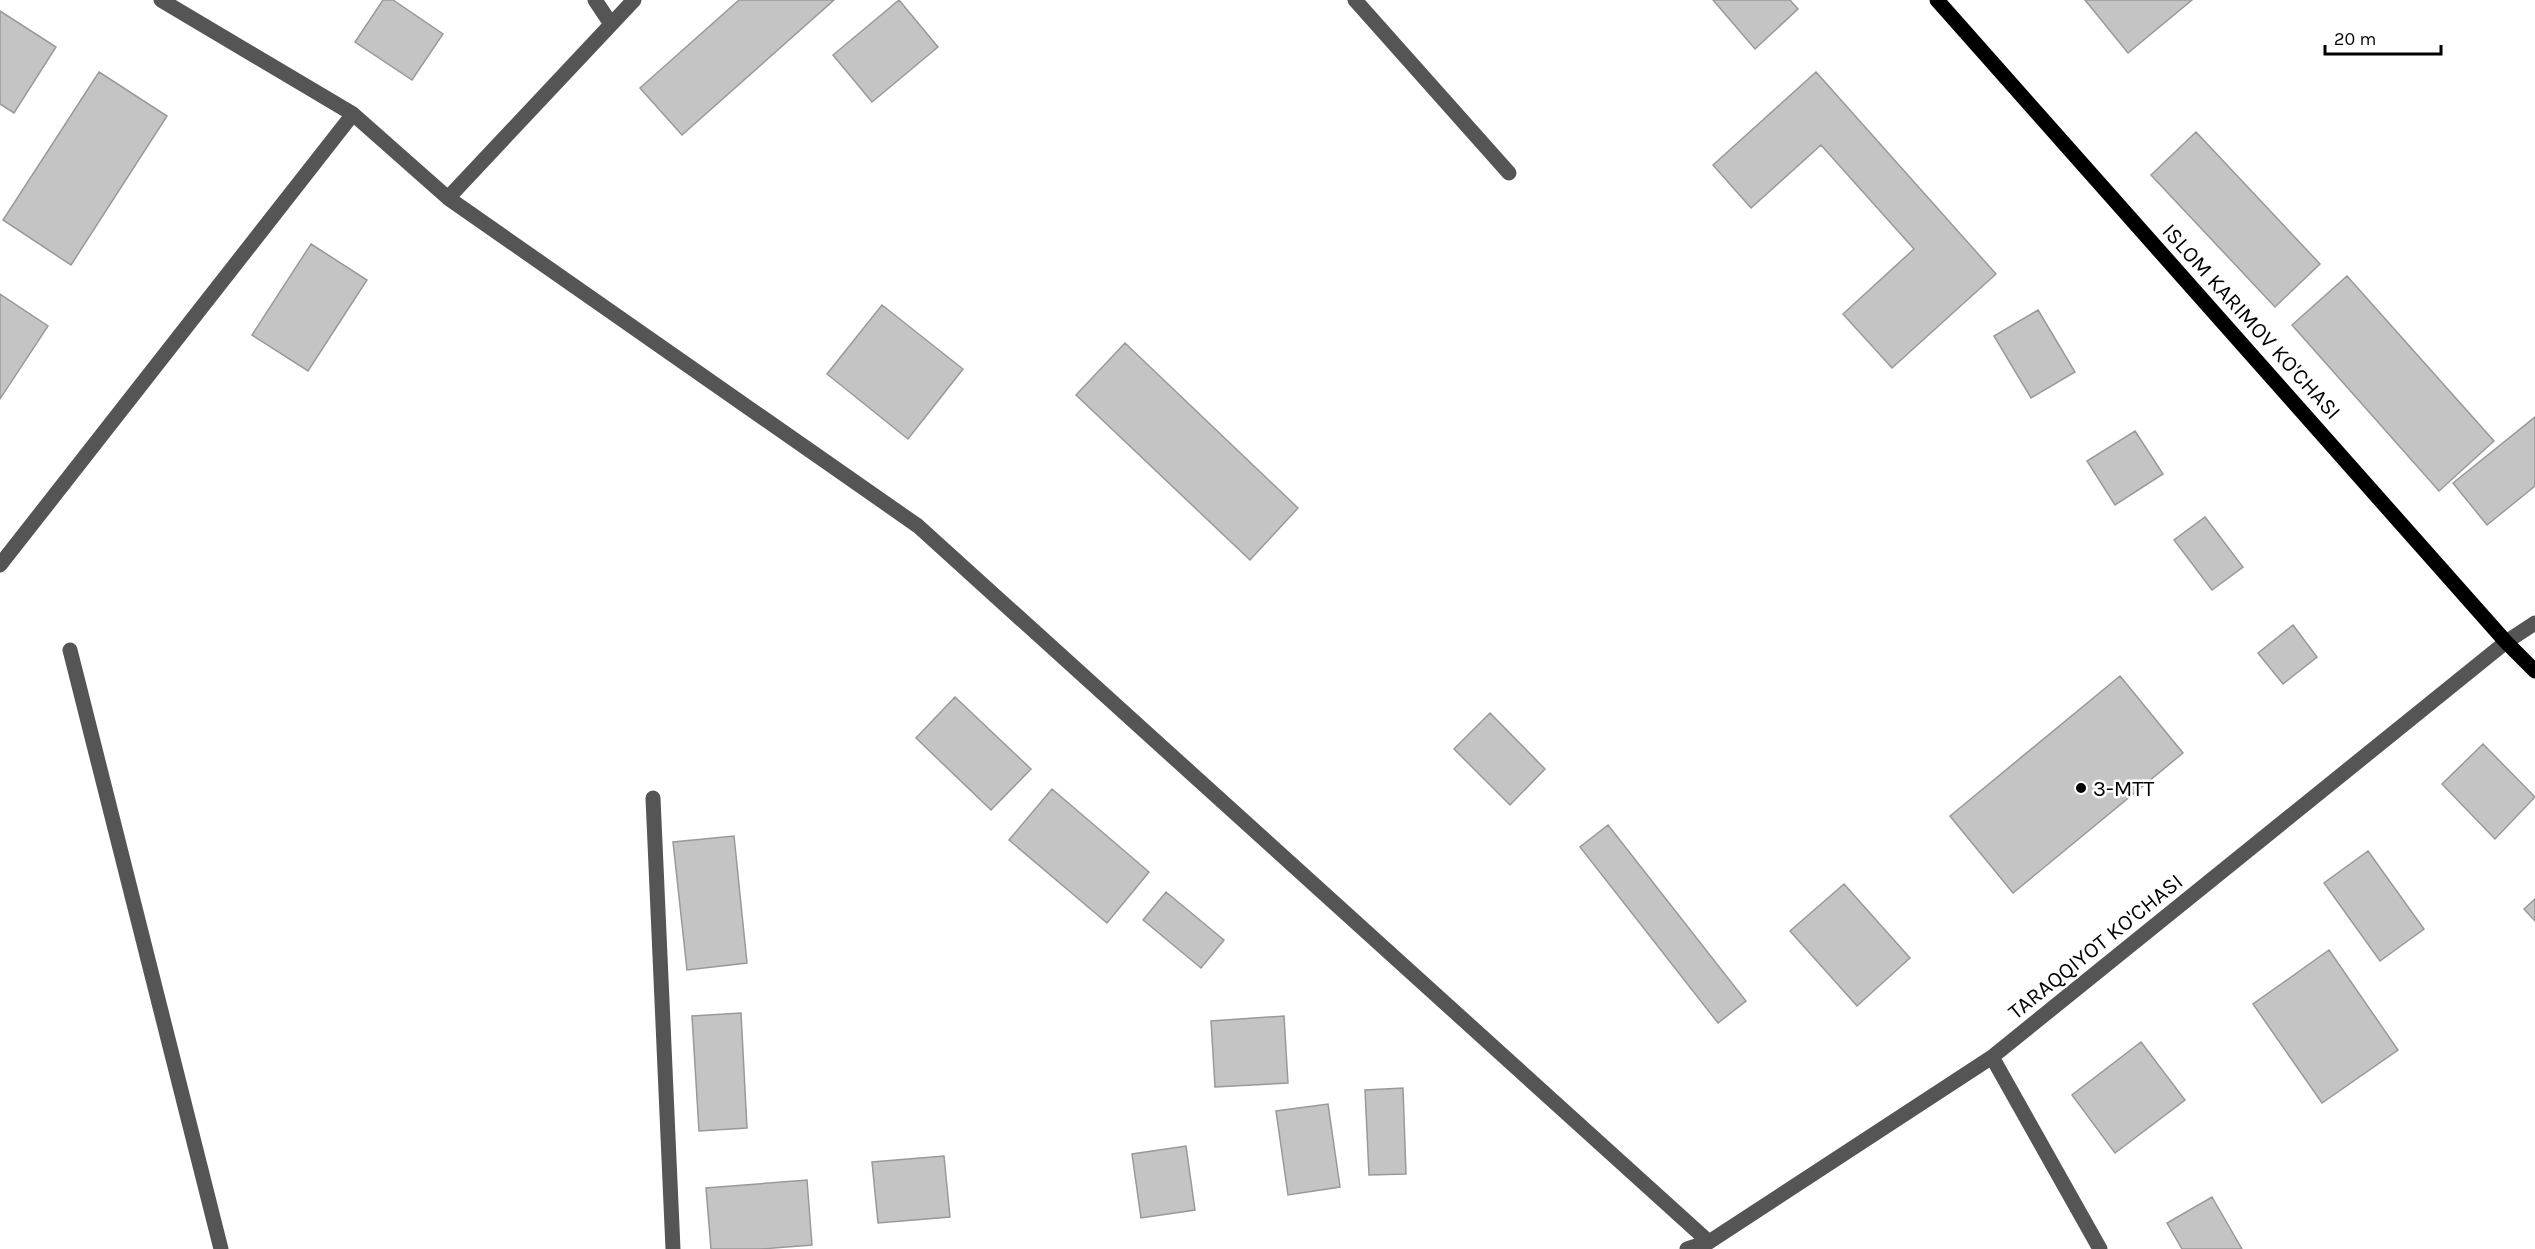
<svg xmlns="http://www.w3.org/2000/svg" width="2535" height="1249" viewBox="0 0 2535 1249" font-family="Karla,sans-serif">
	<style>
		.building { fill: #c4c4c4; stroke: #999; stroke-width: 1.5 }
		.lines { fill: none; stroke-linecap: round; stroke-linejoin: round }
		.minor { stroke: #555; stroke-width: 15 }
		.major { stroke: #000; stroke-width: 15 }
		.poi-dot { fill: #000; stroke: #fff; stroke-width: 2 }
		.labels { text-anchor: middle; stroke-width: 5; stroke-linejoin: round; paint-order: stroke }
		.street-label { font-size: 22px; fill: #000; stroke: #fff }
		.poi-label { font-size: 22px; fill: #000; stroke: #fff; text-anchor: start }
	</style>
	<rect width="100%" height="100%" fill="#fff"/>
	<path class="building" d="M383 0H393L443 34 412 80 355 42Z
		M739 0H834L682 135 640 88Z
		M899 0 938 47 872 102 833 55Z
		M1713 0H1790L1798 9 1755 49Z
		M2085 0H2192L2128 53Z
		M0 11 56 47 14 113 0 104Z
		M99 72 167 116 71 265 3 220Z
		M1816 72 1996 274 1892 368 1843 314 1914 249 1821 145 1751 208 1713 165Z
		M2196 132 2320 264 2275 307 2151 175Z
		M311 244 367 280 308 371 252 335Z
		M2347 276 2494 441 2439 491 2292 325Z
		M0 294 48 326 0 399Z
		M882 305 963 369 908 439 827 374Z
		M2038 310 2075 372 2031 398 1994 336Z
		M1125 343 1298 508 1250 560 1076 395Z
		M2535 417V486L2487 525 2453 483Z
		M2135 431 2163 474 2115 505 2087 461Z
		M2205 517 2243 567 2212 590 2174 540Z
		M2293 625 2317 657 2283 684 2258 653Z
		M2120 676 2183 753 2013 893 1950 816Z
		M955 697 1031 769 991 810 916 738Z
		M1490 713 1545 769 1510 805 1454 749Z
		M2483 744 2535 797 2495 839 2442 784Z
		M1052 789 1149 872 1107 923 1009 840Z
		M1608 825 1746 1001 1718 1023 1580 847Z
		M734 836 747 963 687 970 673 842Z
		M2368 851 2424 929 2380 961 2324 883Z
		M1844 884 1910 958 1857 1006 1790 931Z
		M1166 892 1224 940 1201 968 1143 920Z
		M2535 899V921L2524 909Z
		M2329 950 2398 1050 2322 1103 2253 1004Z
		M741 1013 747 1128 699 1131 692 1016Z
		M1284 1016 1288 1083 1215 1087 1211 1021Z
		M2141 1042 2185 1100 2115 1153 2072 1095Z
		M1403 1088 1406 1174 1369 1175 1365 1090Z
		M1328 1104 1340 1187 1288 1195 1276 1111Z
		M1186 1146 1195 1210 1141 1218 1132 1154Z
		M944 1156 950 1217 878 1223 872 1162Z
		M807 1180 812 1245 761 1249H711L706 1188Z
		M2212 1197 2242 1249H2182L2167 1223Z"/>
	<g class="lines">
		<path class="minor" d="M161 0 353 114 448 198 918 526 1709 1242
			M595 0 611 24
			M1355 0 1509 173
			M448 198 634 0
			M0 565 353 114
			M70 650 221 1249
			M653 798 673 1249
			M1992 1057 2100 1249
			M1687 1249 1709 1242 1992 1057 2506 642 2535 623"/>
		<path class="major" d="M1937 0 2506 642 2535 671"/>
	</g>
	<circle class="poi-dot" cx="2081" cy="788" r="6"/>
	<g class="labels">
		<g class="street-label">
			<text transform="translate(2252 321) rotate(48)" y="8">ISLOM KARIMOV KO'CHASI</text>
			<text transform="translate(2095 946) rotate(-39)" y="8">TARAQQIYOT KO'CHASI</text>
		</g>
		<g class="poi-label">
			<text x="2093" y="796">3-MTT</text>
		</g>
	</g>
	<path d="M2325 45v9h116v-9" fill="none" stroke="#000000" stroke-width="3"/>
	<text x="2334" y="45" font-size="18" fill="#000000" stroke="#ffffff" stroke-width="4.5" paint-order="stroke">20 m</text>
</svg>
